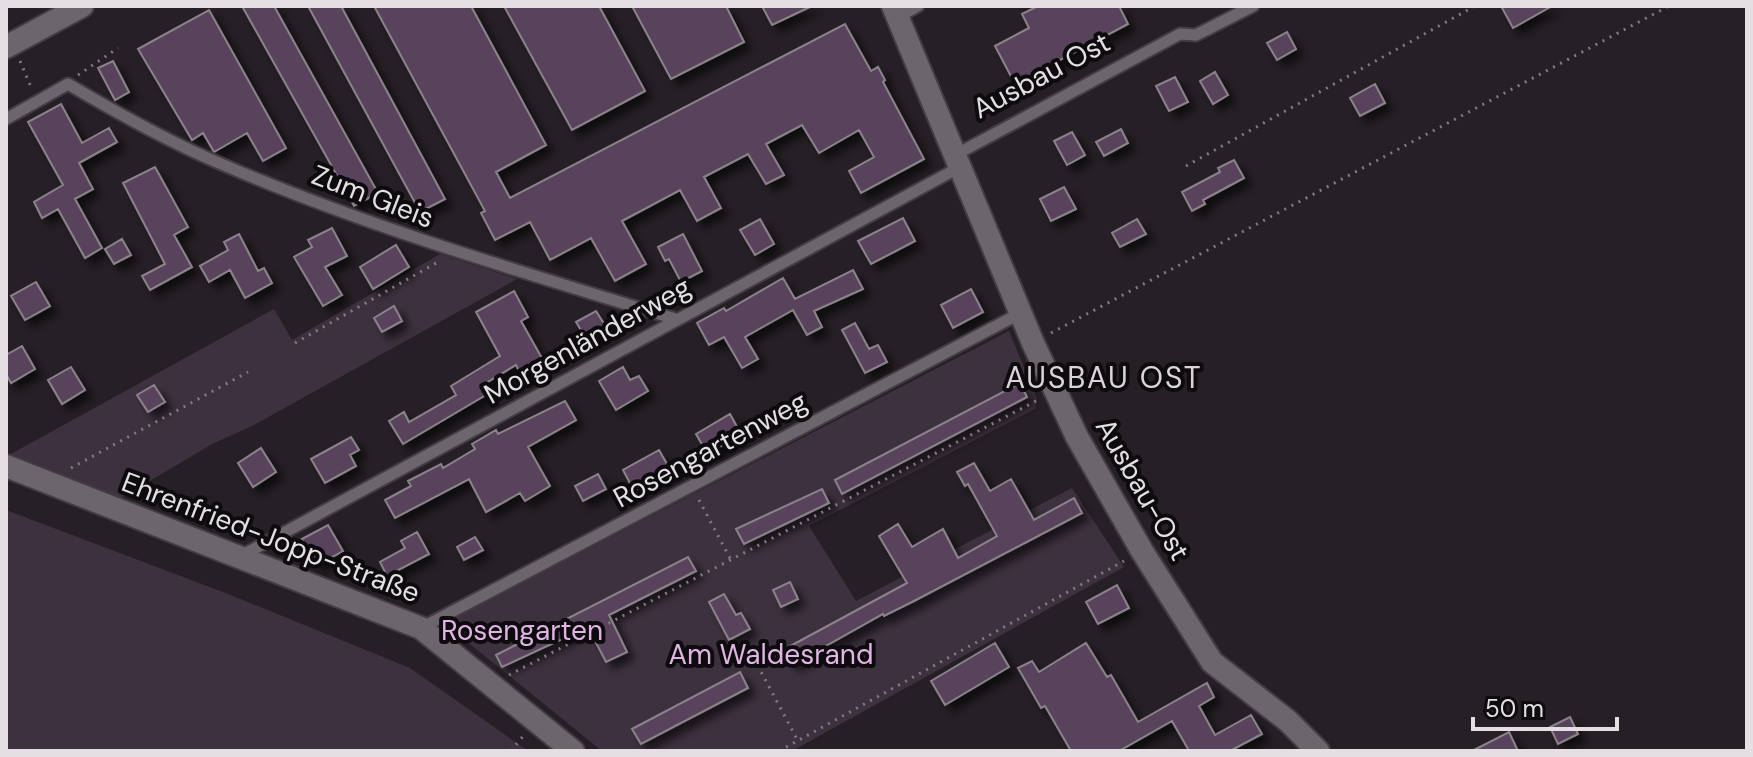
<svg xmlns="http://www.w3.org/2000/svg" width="1753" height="757" viewBox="0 0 1753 757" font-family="'DM Sans',sans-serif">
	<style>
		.green { fill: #3e313f }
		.building { fill: #59435b; stroke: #8a838a; stroke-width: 2; filter: url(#shadow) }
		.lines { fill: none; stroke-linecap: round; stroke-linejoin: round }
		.service-casing { stroke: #423d42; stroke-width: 15 }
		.minor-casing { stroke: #423d42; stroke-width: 26 }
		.path { stroke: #807b80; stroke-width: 3; stroke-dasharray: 2 6; stroke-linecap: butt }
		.service { stroke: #6c656c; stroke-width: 11 }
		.minor { stroke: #6c656c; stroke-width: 22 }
		.labels { text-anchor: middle; stroke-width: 8; stroke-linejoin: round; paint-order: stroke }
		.street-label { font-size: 28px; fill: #e3dfe3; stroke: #0e0b0e }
		.park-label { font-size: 28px; fill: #e0b5e4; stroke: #0e0b0e }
		.neighbourhood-label { font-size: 30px; letter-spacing: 2px; fill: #dbd3db; stroke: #0e0b0e }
	</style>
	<defs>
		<filter id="shadow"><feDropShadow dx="7" dy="7" stdDeviation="4" flood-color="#0009"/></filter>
	</defs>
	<rect width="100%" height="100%" fill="#262026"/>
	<path class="green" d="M440 254 517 279 252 426 212 444 121 498 11 454 274 309 292 340Z
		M1009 331 1037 399 1035 409 809 526 856 601 1072 488 1124 567 792 751H602L444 623Z
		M6 510 228 594 410 668 528 751H6Z"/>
	<path class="building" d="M242 6H274L378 193 354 206Z
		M308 6H341L445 199 420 212Z
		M374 6H471L546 145 496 172 510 198 845 24 871 71 878 67 885 80 883 82 924 159 861 193 849 171 874 157 859 130 819 153 802 125 766 144 784 175 766 184 748 154 704 177 721 208 697 221 680 190 622 221 646 264 615 281 591 238 550 260 530 222 495 240 481 213 485 211Z
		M504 6H599L645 91 572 130Z
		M632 6H726L744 42 671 79Z
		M762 6H812L772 25Z
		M1038 6H1119L1128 24 1015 84 995 46 1029 28 1022 14Z
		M1501 6H1552L1513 28Z
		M209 10 286 148 263 161 247 133 214 152 203 133 192 140 138 49Z
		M1287 32 1296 49 1277 60 1267 43Z
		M113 61 129 92 115 100 98 68Z
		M1215 72 1228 95 1213 104 1200 81Z
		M1175 77 1188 102 1169 111 1156 86Z
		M1375 84 1385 103 1360 116 1350 98Z
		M61 104 82 143 109 128 117 142 79 163 93 189 75 199 102 248 85 258 58 209 42 218 34 202 63 185 28 122Z
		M1121 129 1128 143 1104 156 1096 142Z
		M1072 132 1085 155 1067 165 1054 141Z
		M1234 160 1244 178 1203 200 1205 204 1192 211 1182 192 1220 172 1218 168Z
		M155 167 188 227 174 235 192 267 150 290 142 276 165 264 123 183Z
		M1064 187 1076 209 1051 221 1040 199Z
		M903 218 915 241 871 264 858 241Z
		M760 219 774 244 755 255 740 230Z
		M1137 219 1146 234 1120 247 1112 233Z
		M332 228 347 256 325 267 342 295 323 306 294 257 312 247 308 240Z
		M239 234 258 271 264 268 272 283 245 298 230 270 209 282 200 266 228 250 224 242Z
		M683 234 702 271 681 282 669 259 665 261 658 247Z
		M122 239 131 255 114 264 105 249Z
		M396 245 409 267 373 289 360 267Z
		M853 270 863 289 814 311 822 327 807 335 793 310 745 337 758 359 742 368 724 337 709 345 697 323 724 308 726 311 783 278 795 299Z
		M36 282 50 306 25 320 11 296Z
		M971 289 983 312 953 328 941 305Z
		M514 291 528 317 521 321 543 360 520 373 516 365 486 383 491 392 403 444 389 421 404 412 409 422 456 395 451 386 500 356 476 312Z
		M394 306 402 321 382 332 374 318Z
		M596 311 608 330 588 342 576 322Z
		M855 323 869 349 878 345 887 362 865 373 842 330Z
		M22 346 35 369 11 383 6 374V355Z
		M71 367 85 390 62 404 48 380Z
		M623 367 630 380 639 376 648 391 616 410 599 381Z
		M1020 383 1027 397 842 494 835 480Z
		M154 385 165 402 148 412 137 395Z
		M565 401 576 420 528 447 550 486 525 501 520 493 486 512 469 479 395 518 385 500 411 486 408 481 441 464 443 468 475 449 472 444 496 430 498 434Z
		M730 414 741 434 720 447V450L707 453 696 434Z
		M351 437 359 450 350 455 356 466 325 483 311 459Z
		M261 448 276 472 253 487 238 463Z
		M659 450 671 471 634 491 623 470Z
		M974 463 990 491 1011 479 1034 520 1074 498 1082 513 914 601 884 616 883 614 792 665 783 650 907 583 879 536 898 524 912 547 943 529 958 558 997 536 968 484 965 486 957 472Z
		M598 474 606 489 583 501 575 486Z
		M822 489 829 503 744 544 736 529Z
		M328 525 343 551 316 566 302 539Z
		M417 532 429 554 387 576 380 562 405 548 401 541Z
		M475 537 483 550 464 560 457 547Z
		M688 557 696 571 609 615 627 652 606 662 588 627 502 667 496 655Z
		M790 582 798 599 781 607 773 590Z
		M1117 585 1129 608 1098 624 1086 602Z
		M724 594 736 615 741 613 750 629 729 640 709 602Z
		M995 643 1009 667 945 705 931 681Z
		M1086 643 1107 677 1111 675 1138 722 1207 683 1214 697 1199 706 1215 735 1251 715 1262 734 1230 751H1185L1188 749 1172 721 1119 751H1071L1045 706 1041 708 1018 668 1032 661 1039 672Z
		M740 672 748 688 641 744 632 729Z
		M1570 717 1578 734 1558 744 1550 727Z
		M1509 732 1518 751H1472Z"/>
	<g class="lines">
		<g class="service-casing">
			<path id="service" d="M898 17 918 6
				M6 119 68 84C117 113 167 141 219 163 367 227 522 272 675 319
				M955 155 1180 34 1196 35 1253 6
				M239 557 960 167
				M421 628 1021 313"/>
		</g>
		<g class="minor-casing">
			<path id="minor" d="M893 6 1033 343 1077 437 1142 551 1212 662 1288 721 1318 751
				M6 47 82 6
				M6 466 421 628 573 751"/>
		</g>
		<path class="path" d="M20 61 31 87
			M78 75 118 48
			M1186 166 1475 6
			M1051 333 1669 6
			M295 343 438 262
			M71 468 248 372
			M699 500 731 560
			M750 651 798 741
			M509 675 1038 400
			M511 751 524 735
			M779 751 1124 561"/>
		<use href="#service" class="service"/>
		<use href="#minor" class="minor"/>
	</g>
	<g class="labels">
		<g class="street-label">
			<text transform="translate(1041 75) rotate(-28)" y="10">Ausbau Ost</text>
			<text transform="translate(373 196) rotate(21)" y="10">Zum Gleis</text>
			<text transform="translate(587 340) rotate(-29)" y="10">Morgenländerweg</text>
			<text transform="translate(710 449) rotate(-28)" y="10">Rosengartenweg</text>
			<text transform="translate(1143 489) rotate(60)" y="10">Ausbau-Ost</text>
			<text transform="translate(271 537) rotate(21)" y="10">Ehrenfried-Jopp-Straße</text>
		</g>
		<g class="park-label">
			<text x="522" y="640">Rosengarten</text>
			<text x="771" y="664">Am Waldesrand</text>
		</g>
		<g class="neighbourhood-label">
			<text x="1104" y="388">AUSBAU OST</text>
		</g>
	</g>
	<rect width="1753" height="757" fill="none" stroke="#e3dfe3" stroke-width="16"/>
	<path d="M1473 717v12h144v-12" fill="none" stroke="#e3dfe3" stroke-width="4"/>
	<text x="1485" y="717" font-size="24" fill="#e3dfe3" stroke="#0e0b0e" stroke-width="6" paint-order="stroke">50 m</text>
</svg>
